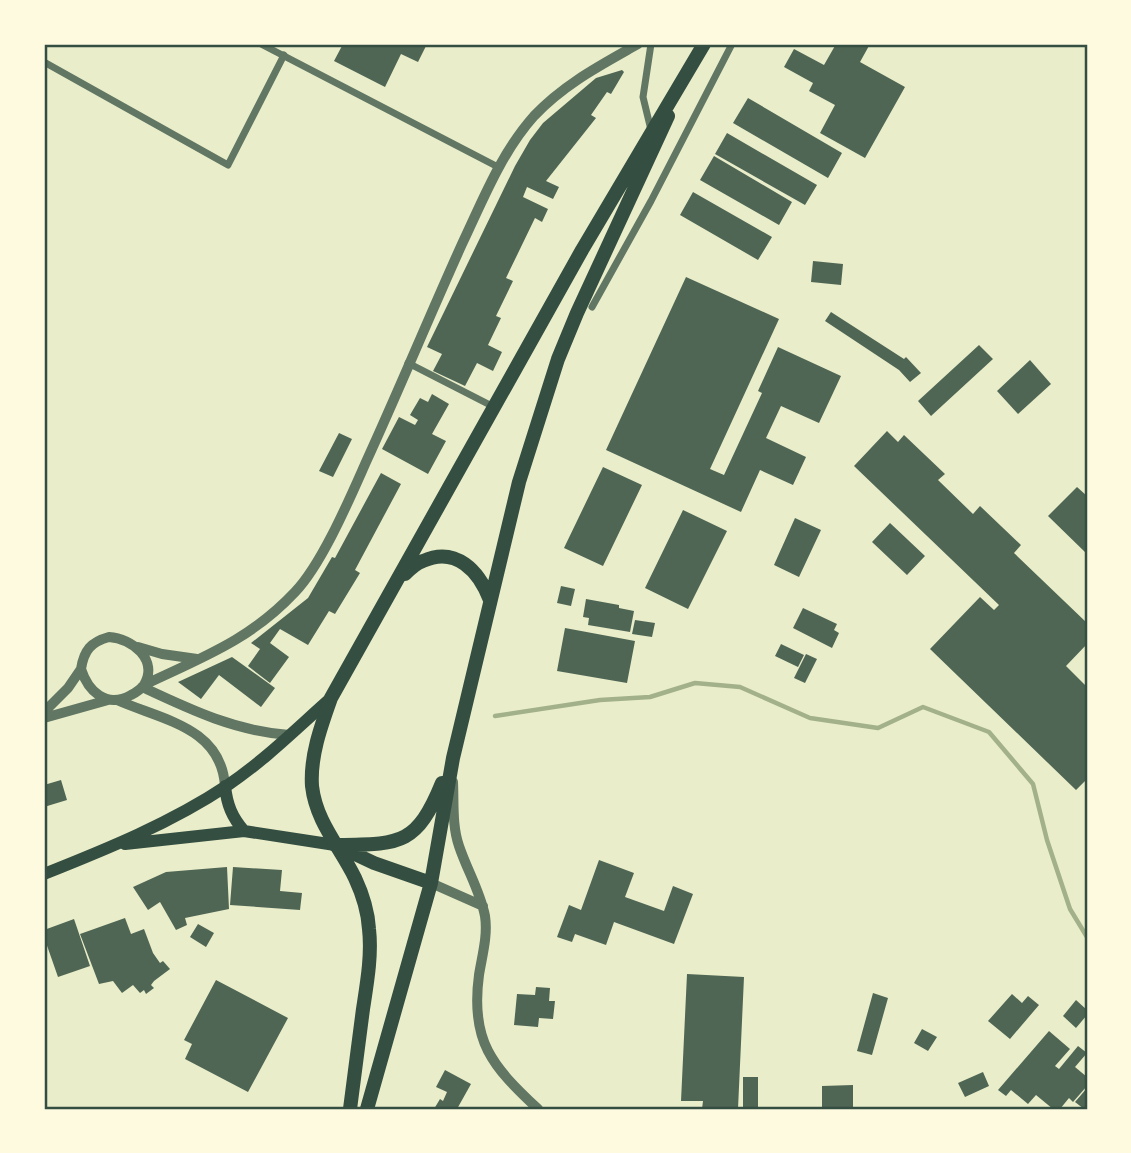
<svg xmlns="http://www.w3.org/2000/svg" width="1131" height="1153" viewBox="0 0 1131 1153" font-family="'PT Sans',sans-serif">
	<style>
		.lines { fill: none; stroke-linecap: round; stroke-linejoin: round }
		.stream { stroke: #a3b18a; stroke-width: 4.5 }
		.building { fill: #4f6655 }
		.minor { stroke: #617663; stroke-width: 7 }
		.tertiary { stroke: #617663; stroke-width: 10 }
		.primary { stroke: #344e41; stroke-width: 12 }
		.trunk { stroke: #344e41; stroke-width: 14 }
		.neatline { fill: none; stroke: #344e41; stroke-width: 2.5 }
	</style>
	<rect width="100%" height="100%" fill="#e9edc9"/>
	<g class="lines">
		<path class="stream" d="M495 716 600 700 650 697 695 683 740 687 810 718 878 728 923 707 989 732 1033 784 1047 840 1070 909 1087 937"/>
	</g>
	<path class="building" d="M343 44H427L418 62 401 54 385 87 334 61Z
		M836 44H870L860 62 905 87 865 158 820 133 835 105 809 91 813 83 784 67 794 49 824 65Z
		M622 70 624 72 611 94 607 92 591 115 596 118 546 181 559 187 553 199 527 187 523 197 548 209 542 222 535 218 506 278 513 281 496 316 501 318 488 345 502 352 493 371 477 363 465 386 433 371 442 354 427 347 515 166 530 140 543 123 596 78Z
		M748 98 842 153 828 178 733 123Z
		M727 133 817 185 805 205 715 154Z
		M714 156 792 202 779 225 700 180Z
		M693 192 772 237 758 260 680 215Z
		M813 261 843 264 841 285 811 282Z
		M686 277 779 319 710 469 724 475 762 393 758 391 778 347 841 376 819 423 781 406 766 438 806 457 793 485 760 470 741 512 606 450Z
		M831 312 904 359 906 357 921 373 910 382 899 370 825 321Z
		M979 345 993 359 931 416 918 401Z
		M1030 360 1051 384 1018 414 997 391Z
		M432 394 449 404 432 434 446 441 428 474 382 449 399 417 415 425 418 420 410 415 420 398 428 402Z
		M887 431 898 442 904 435 945 474 938 480 973 514 980 506 1021 545 1014 553 1087 623V644L1066 666 1087 687V779L1076 790 930 649 980 597 994 610 999 605 854 466Z
		M339 433 352 439 333 477 319 471Z
		M603 467 642 485 603 566 564 548Z
		M381 473 401 484 355 570 360 573 335 614 329 611 308 645 280 629 270 643 289 657 270 683 248 666 260 649 251 643 308 598 332 557 335 558Z
		M1077 487 1087 496V554L1048 516Z
		M683 510 727 531 688 609 645 588Z
		M795 518 821 530 799 577 774 565Z
		M890 523 925 556 907 575 872 542Z
		M561 586 575 589 571 606 557 603Z
		M586 599 619 605V608L634 611 630 632 588 625 589 618 583 617Z
		M803 608 837 624 834 630 839 633 832 648 793 628Z
		M635 620 655 623 652 637 632 634Z
		M565 628 635 641 627 683 557 671Z
		M781 644 804 655 798 667 775 656Z
		M806 654 817 659 805 683 794 678Z
		M232 657 275 688 261 707 219 675 201 699 178 682Z
		M61 780 67 800 44 807V785Z
		M599 860 634 873 625 897 664 911 673 886 693 894 674 944 614 922 606 945 575 934 572 942 557 937 569 905 581 910Z
		M227 867 229 909 185 918 187 925 176 930 160 902 148 910 133 887 166 872Z
		M233 867 282 870 280 891 302 893 300 910 230 905Z
		M125 918 131 934 144 929 153 953 160 963 163 961 170 969 154 981 151 985 154 988 146 994 144 990 140 993 133 985 122 993 113 981 99 984 80 934Z
		M74 919 90 966 58 977 44 937V930Z
		M198 924 214 933 206 947 190 937Z
		M687 974 744 977 738 1109H702L703 1101H681Z
		M216 980 288 1018 248 1092 185 1059 192 1044 184 1040Z
		M536 987 550 988 549 1001H555L553 1019 539 1018 538 1027 514 1025 517 994 535 995Z
		M873 993 888 998 872 1055 857 1051Z
		M1012 994 1022 1003 1028 996 1039 1005 1010 1039 988 1021Z
		M1076 1000 1087 1010V1015L1076 1028 1063 1016Z
		M922 1029 937 1037 928 1051 914 1043Z
		M1049 1031 1070 1049 1055 1066 1059 1069 1078 1046 1087 1053 1075 1067 1087 1077V1086L1073 1102 1069 1098 1060 1109H1053L1036 1095 1028 1104 1011 1090 1006 1096 998 1090Z
		M445 1070 471 1084 457 1109H434L440 1099 443 1101 447 1092 436 1087Z
		M983 1072 989 1086 965 1097 958 1083Z
		M743 1077H758V1109H743Z
		M853 1085V1109H822V1086Z
		M1087 1088V1109H1084L1075 1102Z"/>
	<g class="lines">
		<path class="minor" d="M261 44 498 167
			M651 44 643 97 651 130
			M44 62 228 165 284 55
			M592 307 651 201 732 44
			M408 363 494 407"/>
		<path class="tertiary" d="M109 637C132 638 159 660 144 685 141 689 135 693 131 695 106 709 88 691 81 669 84 650 91 642 109 637Z
			M138 647 162 654 197 659
			M144 685C203 657 250 640 295 592 322 564 350 498 366 462 399 390 429 317 462 244 483 200 501 153 534 116 564 84 601 65 638 44
			M142 687C191 710 235 731 289 735
			M117 700C162 720 221 727 225 786
			M44 712 68 688 81 669
			M44 718 108 700
			M453 782C454 803 452 826 459 846 467 870 480 891 485 916 488 936 482 956 479 975 470 1041 492 1066 538 1109
			M431 883 483 906"/>
		<path class="primary" d="M225 786C227 805 232 817 244 831
			M125 844 244 831 335 845
			M44 874C107 849 171 823 228 785 265 760 297 728 331 698"/>
		<path class="trunk" d="M405 574C410 569 416 563 423 561 456 546 479 571 490 600
			M335 845C399 844 416 847 442 783
			M338 846 374 863 431 883
			M350 1109C354 1076 359 1042 363 1009 367 983 372 955 369 929 368 912 362 893 355 878 340 847 316 822 312 786 310 756 321 726 331 698L582 250 704 44
			M367 1109 431 883 453 758 519 482 558 359 577 313 668 116"/>
	</g>
	<rect width="1131" height="1153" fill="none" stroke="#fefae0" stroke-width="91"/>
	<rect x="46" y="46" width="1040" height="1062" class="neatline"/>
</svg>
